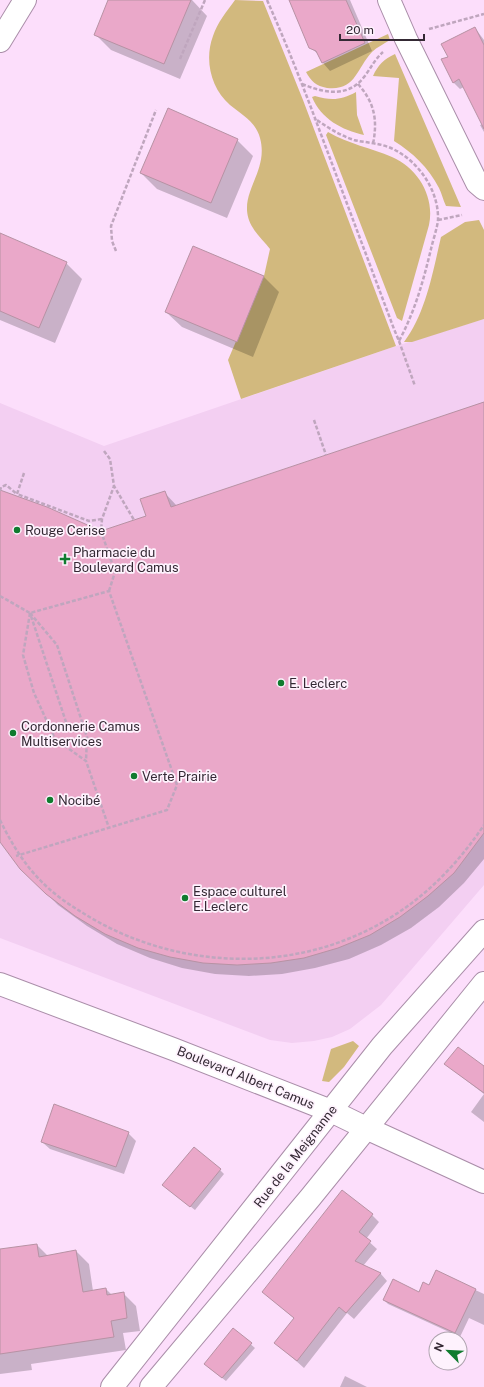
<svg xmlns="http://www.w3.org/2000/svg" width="484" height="1387" viewBox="0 0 484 1387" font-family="'Public Sans',sans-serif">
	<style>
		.built { fill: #f3cff2 }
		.green { fill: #d2b97e }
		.shadow { fill: #0003 }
		.building { fill: #eaa8c9; stroke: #b792a4 }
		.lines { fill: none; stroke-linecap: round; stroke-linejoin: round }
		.street-casing { stroke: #aa8ea9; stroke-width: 24 }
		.secondary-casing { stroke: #aa8ea9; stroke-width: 24 }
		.path { stroke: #bfa6be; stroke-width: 2.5; stroke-dasharray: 4 2; stroke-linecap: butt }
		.street { stroke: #fff; stroke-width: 22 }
		.secondary { stroke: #fff; stroke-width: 22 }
		.poi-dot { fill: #107b2f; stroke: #fef2fd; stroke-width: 1.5 }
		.labels { text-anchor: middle; stroke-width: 3.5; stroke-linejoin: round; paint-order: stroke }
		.poi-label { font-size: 13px; fill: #342934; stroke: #fef2fd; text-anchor: start }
		.street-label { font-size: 13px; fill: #342934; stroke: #fef2fd }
	</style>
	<rect width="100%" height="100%" fill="#fcdefb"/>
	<path class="built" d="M484 319V885L381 1005 350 1029 332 1037 314 1041 292 1043 270 1040 0 938V403L104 446 396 346Z"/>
	<path class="green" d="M235 0 263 1 303 100 396 346 241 399 228 360 264 276 270 249C265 242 257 235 253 228 233 196 270 174 260 138 256 122 242 115 230 105 211 89 204 60 213 36 217 23 227 11 235 0Z
		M388 34 390 40C384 44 377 47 372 52 356 69 356 91 327 88 316 86 311 81 306 72Z
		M395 54 461 207 446 206C443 200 442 194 439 188 428 167 413 153 394 141L399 78 373 76C378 65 384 59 395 54Z
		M356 92 357 115 364 135C342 130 321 119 312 97L315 96C331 101 342 100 356 92Z
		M328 132C349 144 371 148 392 157 418 168 435 197 429 225L402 321 397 318 326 135Z
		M479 220 484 230V319L412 342H404C426 313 433 271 441 237L465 222Z
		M353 1041 359 1046 344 1067 329 1082 322 1081 331 1049Z"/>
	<path class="shadow" d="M109 0H192L207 16 180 79 111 50 95 34Z
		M290 0H350L372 51 330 71 323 63 320 56 310 47Z
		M475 28 484 40V132L480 125 483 124 464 87 460 89 453 82 449 57Z
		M237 140 253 156 227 218 157 189 141 173Z
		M0 234 66 263 82 279 55 343 0 320Z
		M263 276 279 292 253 357 182 327 166 312Z
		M484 402V859L464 883 439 907 411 928 381 945 349 959 315 968 282 974 249 976 215 974 182 968 150 958 117 944 87 926 58 905 21 868 0 840V503L101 532 147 516 164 492 177 506Z
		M445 1064 484 1067V1122L471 1112 484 1094Z
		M128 1133 136 1141 124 1174 50 1149 42 1142Z
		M220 1170 224 1174 195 1210 168 1189Z
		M372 1215 379 1222 366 1239 377 1249 363 1266 381 1274 387 1281 354 1319 347 1313 304 1368 276 1343 295 1319 270 1298Z
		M37 1245 48 1256 76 1251 89 1264 93 1291 106 1289 112 1295 123 1293 136 1306 140 1331 123 1333 126 1350 31 1364 32 1370 0 1374V1250Z
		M436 1272 484 1294V1325L469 1318 460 1337 388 1304 384 1300 419 1293 429 1286Z
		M233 1329 255 1348 226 1381 209 1368Z
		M345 1376 367 1387H340Z"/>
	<path class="building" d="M108 0H191L164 64 94 35Z
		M289 0H346L365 43 322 63 316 51 309 48Z
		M475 27 484 45V129L459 79 453 83 441 59 448 57 441 44Z
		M168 108 238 139 211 203 140 173Z
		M0 233 67 262 39 328 0 311Z
		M193 246 264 276 237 342 165 312Z
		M484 402V833L454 873 428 896 400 917 370 935 338 948 304 958 271 963 237 965 203 963 170 957 138 948 105 934 75 916 46 894 20 869 0 842V490L47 507 101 531 146 516 140 499 165 491 171 507Z
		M458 1047 484 1066V1093L444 1064Z
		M54 1104 129 1132 116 1167 41 1142Z
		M194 1147 221 1169 190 1207 162 1185Z
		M342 1190 373 1214 359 1232 371 1241 355 1261 381 1273 346 1313 339 1307 297 1361 274 1343 294 1318 262 1292Z
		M37 1244 39 1257 76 1250 83 1292 106 1288 107 1295 124 1292 127 1318 111 1321 114 1337 0 1354V1249Z
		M436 1270 476 1289 455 1333 383 1300 393 1279 419 1292 423 1282 429 1285Z
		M233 1328 252 1343 222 1378 204 1364Z"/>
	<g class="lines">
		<g class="street-casing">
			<path id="street" d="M389 0 406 39 477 183 484 189
				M0 41 25 0
				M366 1128 484 1182"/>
		</g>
		<g class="secondary-casing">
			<path id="secondary" d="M0 984 173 1049 331 1111 366 1128
				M112 1387 382 1046 484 931
				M151 1387 310 1198 484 983"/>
		</g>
		<path class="path" d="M267 0C287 45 305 91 322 137L394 329 399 341C415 311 423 282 431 249 433 240 437 229 438 220 439 190 418 161 393 149 381 143 367 143 354 140 339 135 327 127 314 118
			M429 29 484 14
			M180 59 205 0
			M302 84C324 93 348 98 364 77 371 68 375 59 383 52
			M358 84C374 102 378 119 373 144
			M438 220 462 215
			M116 251 112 241 111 226 156 110
			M399 341 415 386
			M314 420 326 455
			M104 451 110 459 114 486 134 520
			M24 473 17 494 89 521 102 519
			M0 491 1 487 6 485 17 494
			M109 591 115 572 101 531 102 519 114 486
			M0 596 30 613 109 591 177 785 167 810 16 856
			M30 613 23 655 34 693 55 739 86 761 109 828
			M30 613 57 645 87 737 86 761
			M31 616 66 722
			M0 820C10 841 24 864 40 880 52 893 68 904 83 913 169 967 281 975 372 928 419 904 455 868 484 825"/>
		<use href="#street" class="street"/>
		<use href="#secondary" class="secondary"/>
	</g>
	<g class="poi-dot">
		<circle cx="17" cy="530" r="4"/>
		<path d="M63 553h4v4h4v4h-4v4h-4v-4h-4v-4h4z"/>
		<circle cx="281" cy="683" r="4"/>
		<circle cx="13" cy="733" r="4"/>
		<circle cx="134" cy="776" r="4"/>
		<circle cx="50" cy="800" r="4"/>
		<circle cx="185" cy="898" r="4"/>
	</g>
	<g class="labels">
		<g class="poi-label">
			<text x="25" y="535">Rouge Cerise</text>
			<text x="73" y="557">Pharmacie du<tspan x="73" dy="15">Boulevard Camus</tspan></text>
			<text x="289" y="688">E. Leclerc</text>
			<text x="21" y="731">Cordonnerie Camus<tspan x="21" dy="15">Multiservices</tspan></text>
			<text x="142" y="781">Verte Prairie</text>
			<text x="58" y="805">Nocibé</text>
			<text x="193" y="896">Espace culturel<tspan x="193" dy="15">E.Leclerc</tspan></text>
		</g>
		<g class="street-label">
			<text transform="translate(246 1077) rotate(22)" y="5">Boulevard Albert Camus</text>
			<text transform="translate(295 1156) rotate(-52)" y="5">Rue de la Meignanne</text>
		</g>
	</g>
	<g transform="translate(448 1351) rotate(294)"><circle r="19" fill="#fef2fd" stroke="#ada2ad"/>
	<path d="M0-3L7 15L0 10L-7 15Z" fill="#107b2f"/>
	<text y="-6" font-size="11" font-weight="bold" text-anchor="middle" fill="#342934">N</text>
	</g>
	<path d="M340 34v6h84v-6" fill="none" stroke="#342934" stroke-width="2"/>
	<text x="346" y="34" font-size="12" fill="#342934" stroke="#fef2fd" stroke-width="3" paint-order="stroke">20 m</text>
</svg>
